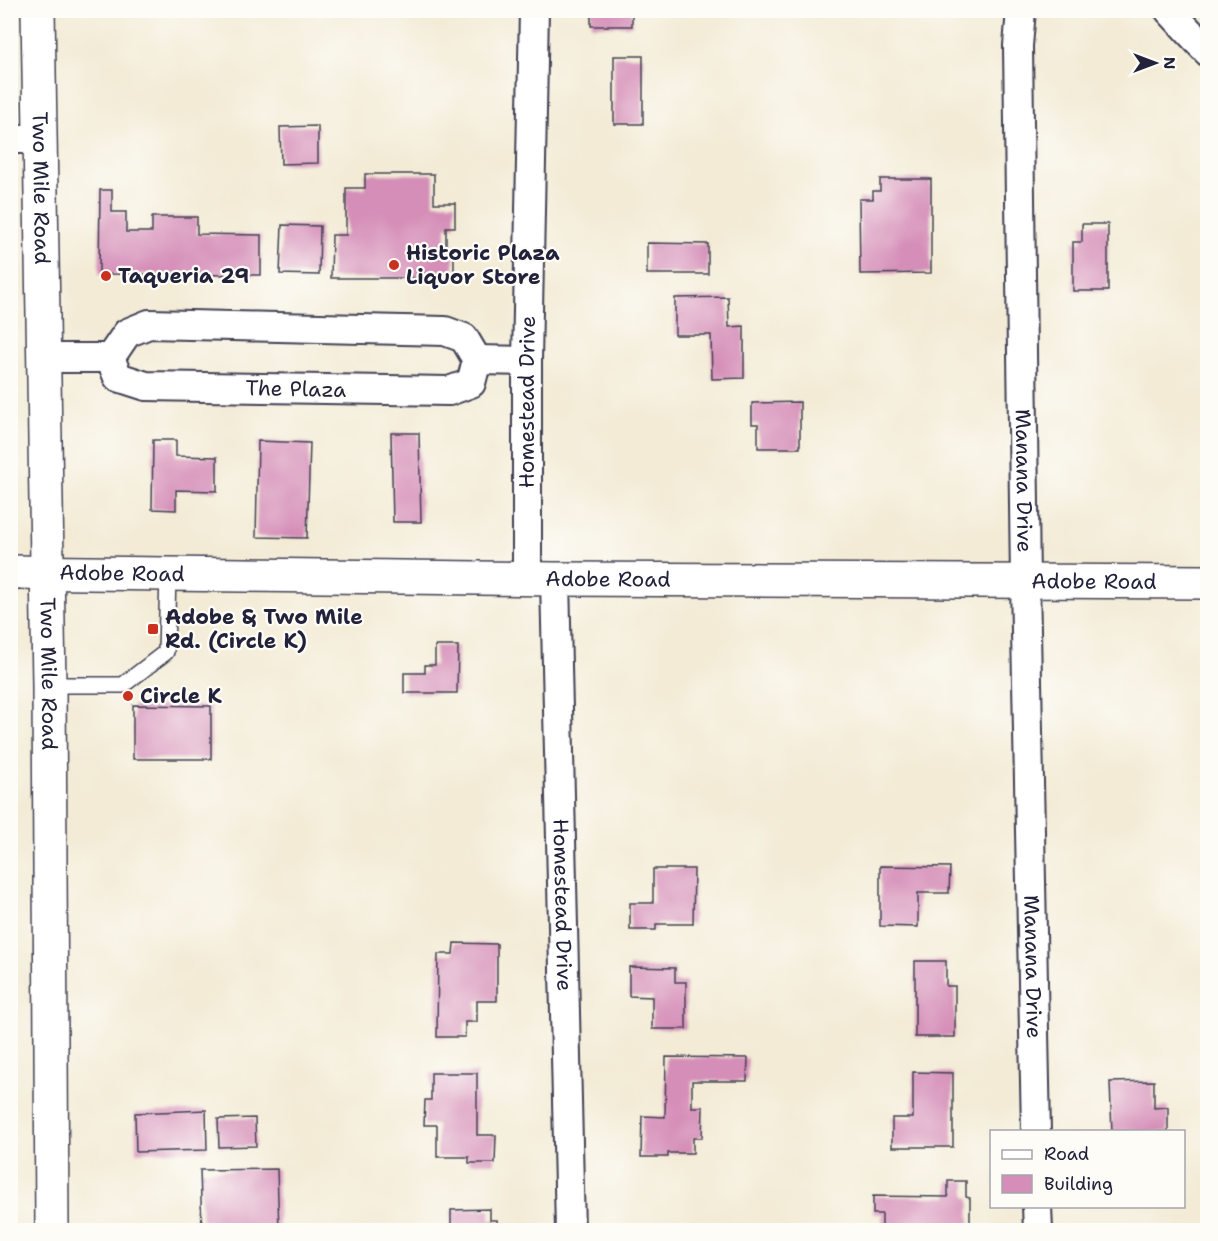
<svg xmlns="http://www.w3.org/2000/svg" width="1218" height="1241" viewBox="0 0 1218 1241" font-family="'Shantell Sans',sans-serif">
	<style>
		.building { fill: #d58eb8 }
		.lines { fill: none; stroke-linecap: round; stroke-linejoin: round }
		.lane-casing { stroke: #414052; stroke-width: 18 }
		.street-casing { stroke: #414052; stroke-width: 32 }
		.secondary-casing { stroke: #414052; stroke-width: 36 }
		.primary-casing { stroke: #414052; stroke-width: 36 }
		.lane { stroke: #fff; stroke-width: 15 }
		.street { stroke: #fff; stroke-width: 28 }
		.secondary { stroke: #fff; stroke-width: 33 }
		.primary { stroke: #fff; stroke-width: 33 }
		.poi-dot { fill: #c8321e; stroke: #fdfcf7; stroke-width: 2 }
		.labels { text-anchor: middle; stroke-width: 4.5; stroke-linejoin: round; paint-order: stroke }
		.street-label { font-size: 21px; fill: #22223b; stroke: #fdfcf7 }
		.poi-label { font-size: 21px; font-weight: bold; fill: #22223b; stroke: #fdfcf7; text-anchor: start }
	</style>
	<rect width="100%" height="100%" fill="#fdfcf7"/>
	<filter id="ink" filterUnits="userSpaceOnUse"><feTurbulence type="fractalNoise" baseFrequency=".0167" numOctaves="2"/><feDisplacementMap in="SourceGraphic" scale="12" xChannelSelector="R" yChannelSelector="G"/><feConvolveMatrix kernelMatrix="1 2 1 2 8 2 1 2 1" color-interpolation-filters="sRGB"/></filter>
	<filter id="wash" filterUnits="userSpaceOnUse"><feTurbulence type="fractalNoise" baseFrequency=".008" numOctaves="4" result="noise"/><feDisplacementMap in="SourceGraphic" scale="24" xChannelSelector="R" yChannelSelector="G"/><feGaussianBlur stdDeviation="1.35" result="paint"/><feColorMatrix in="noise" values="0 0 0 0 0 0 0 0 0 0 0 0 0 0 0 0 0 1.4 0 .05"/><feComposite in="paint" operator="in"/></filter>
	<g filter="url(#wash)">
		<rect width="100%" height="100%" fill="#f3ebd6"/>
		<g id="blocks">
			<path class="building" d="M591 10H632V26H591Z
				M614 56H643V124H614Z
				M318 126V163L281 164 280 127Z
				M365 174H434V203H455V227H446V249H454V278H331L332 235H346V188H365Z
				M880 179H931V273L860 274 859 199H873V191H880Z
				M100 190H112V212H126V232H152V217H197V234L261 235V275L99 274Z
				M1082 224H1108V291H1073V242H1082Z
				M282 225 320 226 319 275 280 274Z
				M647 243 708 244V274H647Z
				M728 297 729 327 744 326V378L712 379 711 335H675V298Z
				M800 402V448H758V424H752V403Z
				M391 433H419L421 522H393Z
				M153 440H176V456L217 457V491L176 490V510L152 509Z
				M258 441 310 443 307 538 256 537Z
				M435 646H458L457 693H404V673H425V665H435Z
				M133 705 211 706V759H133Z
				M880 866 950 867 949 893H918V927L880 926Z
				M653 869H694L693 924H656V930H630V903H653Z
				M454 943 497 944V1001H477V1022H465V1037H437L438 954H453Z
				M915 961H946V986H955V1037H915Z
				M629 967 675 968V982H686V1029H652V997L629 996Z
				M666 1057 748 1058 747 1081H692V1107H703L702 1138H693V1153H668V1157H641L642 1116 665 1117Z
				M913 1072 953 1073V1147H892V1118H913Z
				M431 1073H477V1135H496L495 1163H469V1157H437V1125H424L425 1100H431Z
				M1154 1081V1108L1168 1107V1132H1112L1110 1082Z
				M206 1110 207 1150 136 1152 135 1113Z
				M255 1118 256 1146 219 1147 218 1119Z
				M277 1169 279 1230H202L200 1170Z
				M948 1181H966V1197L970 1198V1230H882V1214H873V1196L948 1197Z
				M490 1209V1220H497L498 1230H456V1225L451 1226V1210Z"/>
		</g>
	</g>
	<g filter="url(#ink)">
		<use href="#blocks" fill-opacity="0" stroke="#414052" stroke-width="1.5"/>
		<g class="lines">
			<g class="lane-casing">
				<path id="lane" d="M49 685H123L166 652 168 574"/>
			</g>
			<g class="street-casing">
				<g id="street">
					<path id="s1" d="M1021 10 1018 46 1025 581 1036 1132"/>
					<path d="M1169 10 1208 52"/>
					<path d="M10 139H41"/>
					<path d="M149 324 445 331 464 338 477 360 471 383 449 391 146 386 118 377 110 358 127 333Z"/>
					<path d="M45 358H110"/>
					<path d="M477 360 527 361"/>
					<path id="s2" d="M527 579V361L534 10"/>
					<path id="s3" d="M555 579 570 1230"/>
					<path d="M1037 1206 1038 1230"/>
				</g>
			</g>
			<g class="secondary-casing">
				<g id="secondary">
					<path id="s4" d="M38 10 49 685 52 1230"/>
				</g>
			</g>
			<g class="primary-casing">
				<g id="primary">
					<path id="s5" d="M10 572 555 579 1208 582"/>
				</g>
			</g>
			<use href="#lane" class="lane"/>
			<use href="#street" class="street"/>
			<use href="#secondary" class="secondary"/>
			<use href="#primary" class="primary"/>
		</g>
	</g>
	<g class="poi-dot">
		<circle cx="394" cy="265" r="6"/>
		<circle cx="106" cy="276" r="6"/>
		<rect x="147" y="623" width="12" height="12" rx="3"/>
		<circle cx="128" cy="696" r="6"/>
	</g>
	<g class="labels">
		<g class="street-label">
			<text dy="7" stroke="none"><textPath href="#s4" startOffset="178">Two Mile Road</textPath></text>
			<text transform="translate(296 389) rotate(1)" y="7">The Plaza</text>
			<text dy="7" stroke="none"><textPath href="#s2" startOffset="177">Homestead Drive</textPath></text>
			<text dy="7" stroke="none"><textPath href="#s1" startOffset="471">Manana Drive</textPath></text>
			<text dy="7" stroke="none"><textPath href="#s5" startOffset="112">Adobe Road</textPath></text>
			<text dy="7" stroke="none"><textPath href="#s5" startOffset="598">Adobe Road</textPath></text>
			<text dy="7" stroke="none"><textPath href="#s5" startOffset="1084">Adobe Road</textPath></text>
			<text dy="7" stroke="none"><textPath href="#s4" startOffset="664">Two Mile Road</textPath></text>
			<text dy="7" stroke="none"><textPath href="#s3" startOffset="326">Homestead Drive</textPath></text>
			<text dy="7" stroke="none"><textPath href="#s1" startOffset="957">Manana Drive</textPath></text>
		</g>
		<g class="poi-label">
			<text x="406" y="260">Historic Plaza<tspan x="406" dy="24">Liquor Store</tspan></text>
			<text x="118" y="283">Taqueria 29</text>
			<text x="165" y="624">Adobe &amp; Two Mile<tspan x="165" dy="24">Rd. (Circle K)</tspan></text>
			<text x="140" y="703">Circle K</text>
		</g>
	</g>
	<rect width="1218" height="1241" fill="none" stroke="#fdfcf7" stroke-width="36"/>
	<rect x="990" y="1130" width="195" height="78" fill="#fdfcf7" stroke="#a5a5ac" stroke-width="1.5"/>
	<rect x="1002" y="1150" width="30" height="9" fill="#ffffff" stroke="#a5a5ac" stroke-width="1.5"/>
	<text x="1044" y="1160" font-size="18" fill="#22223b">Road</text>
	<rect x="1002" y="1175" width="30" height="18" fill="#d58eb8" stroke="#a5a5ac" stroke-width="1.5"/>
	<text x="1044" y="1190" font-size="18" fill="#22223b">Building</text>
	<g transform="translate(1155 63) rotate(90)" stroke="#fdfcf7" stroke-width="4.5" paint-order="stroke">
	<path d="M0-4.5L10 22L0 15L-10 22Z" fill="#22223b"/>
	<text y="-9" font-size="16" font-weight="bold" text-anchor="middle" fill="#22223b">N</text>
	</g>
</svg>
